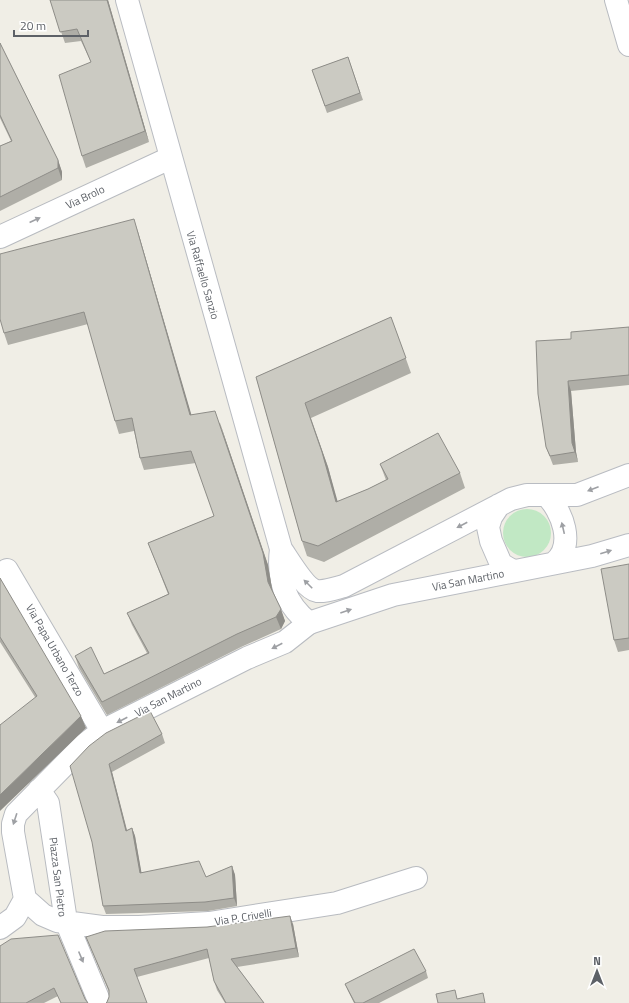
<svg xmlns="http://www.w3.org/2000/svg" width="629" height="1003" viewBox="0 0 629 1003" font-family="'Titillium Web',sans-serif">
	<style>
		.green { fill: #c1e8c4 }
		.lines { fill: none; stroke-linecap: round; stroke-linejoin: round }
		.street-casing { stroke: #b8bbc0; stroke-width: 24 }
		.secondary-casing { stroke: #b9bcc2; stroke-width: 24 }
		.street { stroke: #fff; stroke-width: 22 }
		.secondary { stroke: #fff; stroke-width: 22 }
		.wall { fill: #afaea7 }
		.shaded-wall { fill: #8e8d88 }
		.building { fill: #cbcac2; stroke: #8e8d88 }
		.oneway { fill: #9ea0a4 }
		.labels { text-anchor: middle; stroke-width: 3.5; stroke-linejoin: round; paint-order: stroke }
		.street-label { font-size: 11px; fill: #5d6167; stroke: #fff }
	</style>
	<rect width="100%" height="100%" fill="#f0eee6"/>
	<path class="green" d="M503 533a24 24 0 1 1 48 0a24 24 0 1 1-48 0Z"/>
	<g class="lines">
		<g class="street-casing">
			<path id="street" d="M616 0 629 45
				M0 237 170 158
				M7 570 102 731
				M309 623 285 642 247 658 102 731 84 745 16 814 13 824V832L25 899 43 915 57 921 102 927H139L209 923 337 903 416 878
				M39 790 48 803 66 921 100 1003
				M0 928 15 917 25 899"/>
		</g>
		<g class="secondary-casing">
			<path id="secondary" d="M127 0 281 549C288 559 305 589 317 591 326 592 336 588 344 586L511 499 527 495H577L629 475
				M546 495C562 510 576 546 554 563
				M499 505 491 517 488 527 491 541 501 564 513 571
				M281 549C277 580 285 604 309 623
				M309 623 393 595 592 556 629 545"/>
		</g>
		<use href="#street" class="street"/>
		<use href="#secondary" class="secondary"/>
	</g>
	<path class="wall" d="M50 0H108L149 142 86 168 82 156 91 62 81 41 65 43Z
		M0 43 58 160 62 172V180L0 211V146L11 141 0 118Z
		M348 57 363 100 327 113 312 70Z
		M138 232 191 415 220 423 268 565 272 590 285 621 281 629 241 647 107 715 79 668 75 656 104 674 147 653 132 625 127 613 168 594 148 543 214 516 196 463 144 470 140 458 134 431 119 434 115 421 88 324 8 345 4 333Z
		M391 317 411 373 311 418 328 467 337 502 368 489 386 480 380 464 460 473 465 488 324 562 307 556 302 541 256 377Z
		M629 327V385L571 391 576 452 578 462 553 465 546 447 571 339Z
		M629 564V650L618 652 614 640Z
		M0 578 86 728 35 697 0 642Z
		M106 733 162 734 165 743 112 772 127 830 132 828 135 836 141 872 206 877 232 866 235 875 237 906 208 911 106 914 103 906Z
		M293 924 299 957 237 967 264 1003H225L217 990 214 981 209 958 137 977 107 1002 109 997V992L86 937Z
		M0 946 85 999 88 1003H61L58 996 44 1003H0Z
		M426 971 428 978 379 1003H354L348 991 345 984Z"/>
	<path class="shaded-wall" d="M107 0H108L149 142 145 131Z
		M58 160 62 172V180L58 168Z
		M134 219 138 232 195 427 190 415Z
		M568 381 571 391 576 452 578 462 572 443Z
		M305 403 328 467 342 517 336 502Z
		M220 423 268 565 273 594 268 582Z
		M281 609 285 621 281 629 276 617Z
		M81 716 86 728 0 811V795Z
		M109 764 112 772 129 839 126 831Z
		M132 828 135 836 143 881 140 873Z
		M232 866 235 875 237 906 234 898Z
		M290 916 293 924 299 957 296 948Z"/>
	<path class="building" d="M50 0H107L145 131 82 156 59 75 91 62 77 29 60 32Z
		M0 43 58 160V168L0 197V146L12 141 0 115Z
		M348 57 360 93 325 106 312 70Z
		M134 219 190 415 215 411 263 553 268 582 281 609 276 617 237 634 102 702 75 656 91 647 104 674 149 653 127 613 169 594 148 543 214 516 191 451 140 458 132 418 115 421 84 312 4 333 0 319V254Z
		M391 317 406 358 305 403 322 452 336 502 368 489 388 479 380 464 438 433 460 473 318 546 302 541 256 377Z
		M629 327V375L568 381 572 443 575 452 550 456 546 447 538 394 536 341 571 339V332Z
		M629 564V638L614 640 601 569Z
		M0 578 81 716 0 795V725L37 696 0 637Z
		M150 711 162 734 109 764 126 831 132 828 140 873 199 861 206 877 232 866 234 898 205 902 103 906 92 842 70 766 89 746 106 733Z
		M290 916 296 948 231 959 264 1003H226L214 981 207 949 134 969 147 1003H106L107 1002 109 997V990L86 937 105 931 207 927Z
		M58 935 85 999 88 1003H61L54 988 26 1003H0V946L11 939Z
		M414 949 426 971 363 1003H355L345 984Z
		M455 990 457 999 483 993 485 1003H438L436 994Z"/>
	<defs><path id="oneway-solid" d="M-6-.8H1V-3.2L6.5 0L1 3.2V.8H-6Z"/></defs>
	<g class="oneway">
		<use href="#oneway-solid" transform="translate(35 220) rotate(-25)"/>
		<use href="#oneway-solid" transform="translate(593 489) rotate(159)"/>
		<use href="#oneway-solid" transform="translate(462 525) rotate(152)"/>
		<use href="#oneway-solid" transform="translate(563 528) rotate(-103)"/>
		<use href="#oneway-solid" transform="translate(606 552) rotate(-17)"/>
		<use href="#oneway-solid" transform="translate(308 584) rotate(-135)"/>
		<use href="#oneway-solid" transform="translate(346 611) rotate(-19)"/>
		<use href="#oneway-solid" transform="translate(277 646) rotate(153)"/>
		<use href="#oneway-solid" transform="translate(122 720) rotate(153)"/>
		<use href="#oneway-solid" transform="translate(15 819) rotate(108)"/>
		<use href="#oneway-solid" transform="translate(81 957) rotate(67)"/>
	</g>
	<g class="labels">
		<g class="street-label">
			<text transform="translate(85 197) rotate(-25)" y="4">Via Brolo</text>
			<text transform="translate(203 275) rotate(74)" y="4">Via Raffaello Sanzio</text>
			<text transform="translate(468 580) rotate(-11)" y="4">Via San Martino</text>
			<text transform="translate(55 650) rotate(60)" y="4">Via Papa Urbano Terzo</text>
			<text transform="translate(168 697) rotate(-27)" y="4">Via San Martino</text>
			<text transform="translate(58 877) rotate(83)" y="4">Piazza San Pietro</text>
			<text transform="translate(243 917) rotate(-9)" y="4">Via P. Crivelli</text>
		</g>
	</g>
	<g transform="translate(597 971)" stroke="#ffffff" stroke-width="3" paint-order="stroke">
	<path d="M0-3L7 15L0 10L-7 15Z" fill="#5d6167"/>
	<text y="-6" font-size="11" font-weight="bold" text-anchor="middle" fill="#5d6167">N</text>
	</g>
	<path d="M14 30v6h74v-6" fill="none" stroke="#5d6167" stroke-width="2"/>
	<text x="20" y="30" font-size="12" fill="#5d6167" stroke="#ffffff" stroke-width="3" paint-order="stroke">20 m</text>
</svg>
